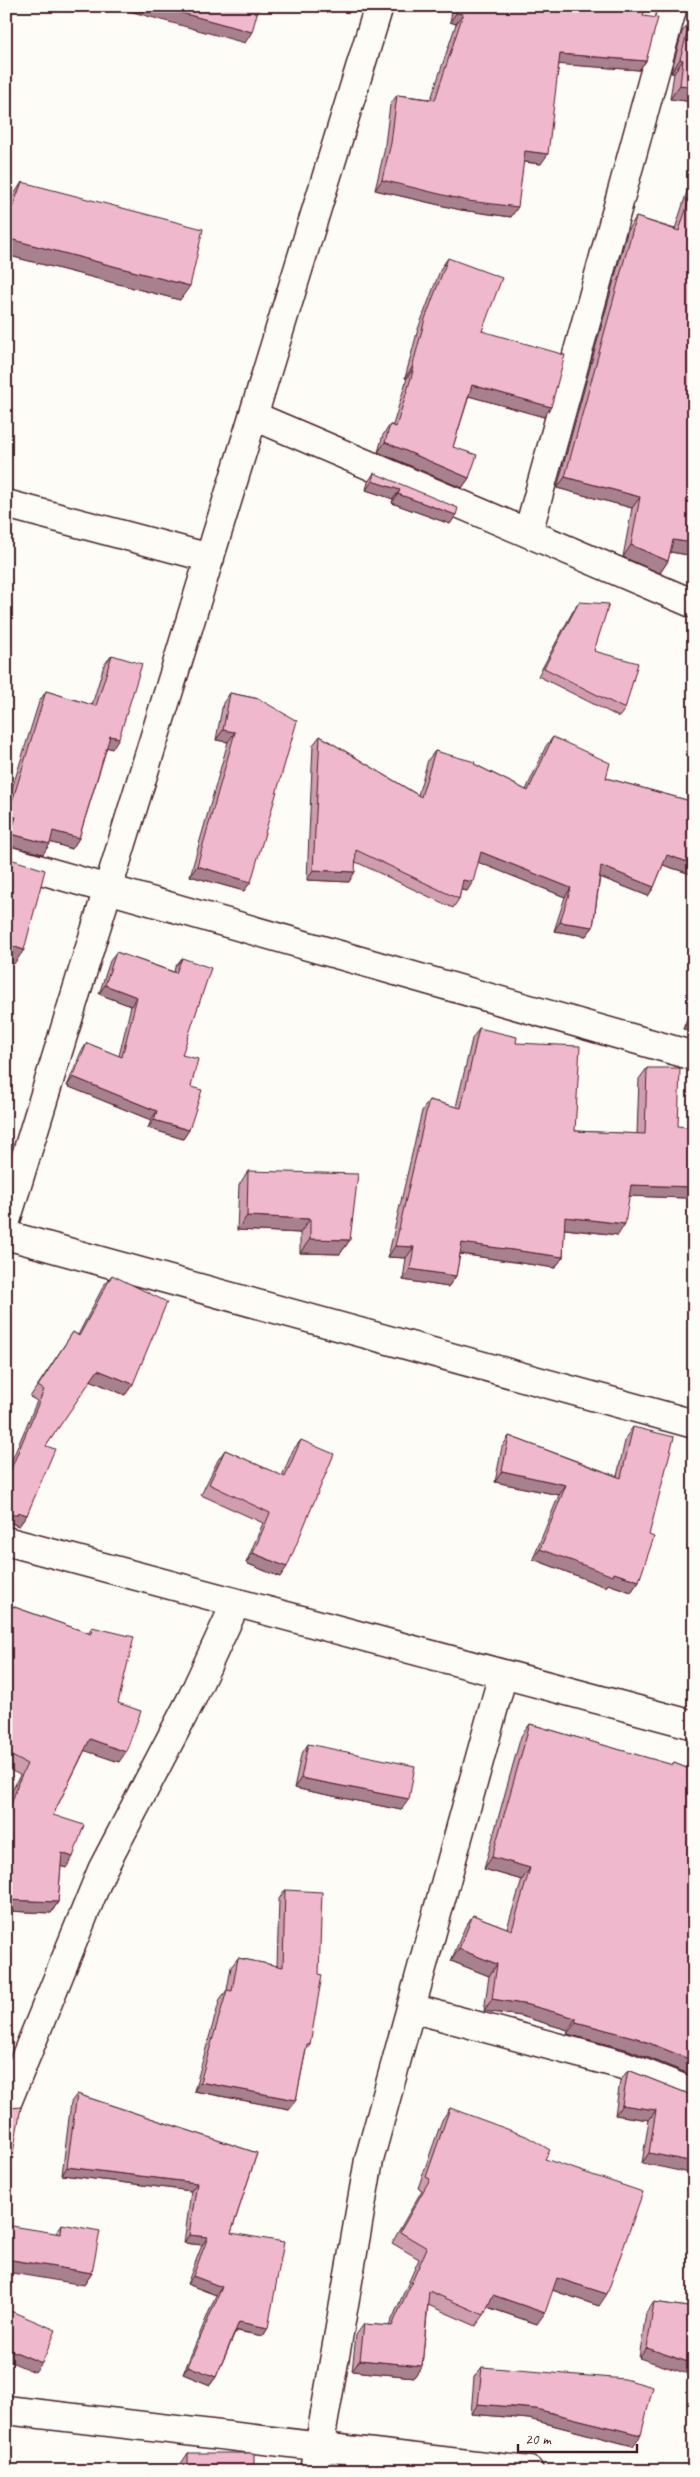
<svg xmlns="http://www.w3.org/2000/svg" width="700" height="2477" viewBox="0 0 700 2477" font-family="Caveat,sans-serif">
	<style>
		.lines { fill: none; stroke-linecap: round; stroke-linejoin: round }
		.street-casing { stroke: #4a1f2b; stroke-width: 31 }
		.secondary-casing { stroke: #4a1f2b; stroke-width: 31 }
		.street { stroke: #fdfcf7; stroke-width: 28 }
		.secondary { stroke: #fdfcf7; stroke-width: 28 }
		.wall { fill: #ce9eaf; stroke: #4a1f2b }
		.shaded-wall { fill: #a8818f; stroke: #4a1f2b }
		.building { fill: #f0b8cc; stroke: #4a1f2b }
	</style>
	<rect width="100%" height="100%" fill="#fdfcf7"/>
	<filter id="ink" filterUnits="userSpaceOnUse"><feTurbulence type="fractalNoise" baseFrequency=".02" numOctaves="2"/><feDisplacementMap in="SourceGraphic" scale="10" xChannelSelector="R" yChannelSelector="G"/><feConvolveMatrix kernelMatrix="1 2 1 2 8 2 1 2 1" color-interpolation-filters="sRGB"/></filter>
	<g filter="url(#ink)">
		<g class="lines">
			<g class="street-casing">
				<path id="street" d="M254 416 694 604
					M6 504 210 558
					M528 533 673 6
					M6 1221 379 6
					M6 1235 694 1424
					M6 1541 694 1725
					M411 2008 623 2065 694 2093
					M6 2105 102 1870 192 1698 236 1603
					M315 2471 369 2160 503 1674"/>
			</g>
			<g class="secondary-casing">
				<path id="secondary" d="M6 860 694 1056
					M6 2410 529 2471"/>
			</g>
			<use href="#street" class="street"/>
			<use href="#secondary" class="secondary"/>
		</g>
		<path class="wall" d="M453 6H634L643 16 646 61 639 70 559 64 541 164 523 162 511 217 461 210 375 190 384 152 390 105 397 95 431 99 456 24 450 22Z
			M691 19H694V102L670 99 674 73H671L682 32Z
			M694 176V556L670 552 668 561 660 573 623 557 632 508 557 488 628 229 636 217 675 229 691 179Z
			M22 182 180 300 6 255V213L13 196Z
			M448 258 482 331 544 417 469 396 453 447 469 478 462 488 378 452 383 435 390 425H393L407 378H405L418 329 441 268Z
			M374 473 456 515 450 524 392 503 393 499 366 490 368 482Z
			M579 602 594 651 625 709 619 717 538 676 573 611Z
			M112 655V749L107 747 79 838 72 849 50 842 43 854 6 845V836L8 828 6 827V808L39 702 46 691 92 705 104 665Z
			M230 693 259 699 244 891 190 876 228 742 216 740 223 703Z
			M320 736 418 795 428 760 435 751 474 764 526 790 546 746 553 737 606 778 694 802V875L663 865 654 887 648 896 600 877 593 927 586 936 554 931 565 897 478 862 467 891 461 890 459 899 453 908 356 862 349 882 307 880 313 745Z
			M116 952 174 972 175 967 182 958V1055L191 1087 189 1130 183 1139 148 1128 151 1120 67 1086 81 1052 87 1043 119 1056 131 1006 99 994 110 961Z
			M694 1001V1033L683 1029Z
			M479 1028 516 1043 575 1131 637 1134 639 1079 647 1068 678 1126 694 1187 686 1198 629 1196 618 1235 564 1229 563 1257 555 1268 460 1254 456 1276 448 1287 403 1280 406 1258 388 1257 422 1111 429 1100 456 1107 472 1039Z
			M248 1171 350 1240 340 1254 300 1253V1233L237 1230 239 1185Z
			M112 1275 133 1384 125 1395 90 1380 46 1446 27 1515 19 1526 11 1523 9 1526H6V1474L37 1401 30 1397 73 1332 78 1335 104 1285Z
			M633 1427 639 1581 631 1592 608 1584 606 1587 533 1559 559 1495 495 1482 502 1447 509 1436 617 1476 626 1437Z
			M301 1440 280 1577 246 1563 263 1523 201 1495 218 1460 225 1450 282 1476 293 1450Z
			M6 1604 88 1633 92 1627 118 1703 119 1762 85 1750 53 1815 66 1868 61 1866 58 1902 51 1913 6 1911V1808L11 1793 20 1775 6 1768Z
			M530 1724 672 1765 674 1763 694 1771V2076L629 2050 567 2034 568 2030 521 2016 484 2011 489 1976 451 1961 465 1927 473 1915 507 1928 522 1880 484 1869 521 1736Z
			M308 1744 409 1799 401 1810 294 1788 301 1755Z
			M285 1890 310 2045 306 2050 296 2100 289 2109 194 2091 220 1999 227 1990 231 1967 238 1958 277 1966 279 1899Z
			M628 2070 694 2096 642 2163 649 2120 615 2115 620 2081Z
			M77 2094 257 2153 231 2233 268 2328 263 2336 236 2331 216 2377 210 2385 183 2374 216 2295 187 2284 202 2245 184 2243 191 2191 62 2175 71 2102Z
			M450 2108 545 2159 599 2306 552 2290 537 2324 487 2307 484 2315 476 2326 428 2305 422 2366 414 2377 352 2371 356 2335 364 2324 389 2326 419 2259 392 2243 422 2190 418 2188 442 2120Z
			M62 2224 92 2273 84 2285 56 2233Z
			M654 2302 694 2308 639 2358 646 2313Z
			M482 2367 633 2446 529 2419 471 2414 474 2377Z
			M188 2453 254 2471H180V2465Z"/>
		<path class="shaded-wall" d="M132 6H156L252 32 245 43 129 11Z
			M456 13 463 14 456 24 450 22Z
			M560 54 646 61 639 70 553 64Z
			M680 59 683 60 674 73H671Z
			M680 85 694 87V102L670 99Z
			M525 151 548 154 541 164 518 161Z
			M382 180 518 207 511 217 461 210 375 190Z
			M6 238 190 286 180 300 6 255Z
			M412 368H414L407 378H405Z
			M472 385 551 407 544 417 465 395Z
			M385 442 469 478 462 488 378 452Z
			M565 477 640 497 632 508 557 488Z
			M372 481 400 490 393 499 366 490Z
			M398 494 456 515 450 524 392 503Z
			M673 540 694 543V556L665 551Z
			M631 545 668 561 660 573 623 557Z
			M223 730 235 732 228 742 216 740Z
			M110 736 119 738 112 749 103 746Z
			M8 815 16 817 8 828 6 827V818Z
			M53 831 79 838 72 849 46 841Z
			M11 834 50 844 43 854 6 845V841Z
			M481 852 571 888 565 897 475 861Z
			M667 855 694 864V875L660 864Z
			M197 866 251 882 244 891 190 876Z
			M601 866 654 887 648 896 595 875Z
			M313 870 355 872 349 882 307 880Z
			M463 880 473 882 467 891 457 889Z
			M560 922 593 927 586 936 554 931Z
			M6 944 24 950 14 964 6 961Z
			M105 985 137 997 131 1006 99 994Z
			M689 1020 694 1021V1033L683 1029Z
			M73 1077 157 1111 151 1120 67 1086Z
			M154 1120 189 1130 183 1139 148 1128Z
			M631 1185 694 1187 686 1198 623 1196Z
			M247 1216 310 1219 300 1233 237 1230Z
			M565 1217 625 1224 618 1235 557 1228Z
			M310 1239 350 1240 340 1254 300 1253Z
			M462 1243 563 1257 555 1268 454 1253Z
			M395 1246 414 1247 406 1258 388 1257Z
			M410 1269 456 1276 448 1287 403 1280Z
			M98 1370 133 1384 125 1395 90 1380Z
			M502 1471 566 1485 559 1495 495 1482Z
			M18 1512 27 1515 19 1526 11 1523 9 1526H6V1517Z
			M540 1549 639 1581 631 1592 608 1584 606 1587 533 1559Z
			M253 1553 287 1567 280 1577 246 1563Z
			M6 1714H11L6 1721Z
			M90 1739 126 1752 119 1762 83 1750Z
			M301 1778 409 1799 401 1810 294 1788Z
			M62 1853 73 1857 66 1868 54 1864Z
			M492 1857 530 1868 522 1880 484 1869Z
			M6 1900 58 1902 51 1913 6 1911Z
			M459 1949 497 1964 489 1976 451 1961Z
			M492 1999 529 2005 576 2018 568 2030 521 2016 484 2011Z
			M576 2022 637 2038 694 2061V2076L629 2050 567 2034Z
			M200 2082 296 2100 289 2109 194 2091Z
			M622 2105 656 2110 649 2120 615 2115Z
			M649 2153 694 2162V2174L642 2163Z
			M67 2167 197 2183 191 2191 62 2175Z
			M189 2235 208 2237 202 2245 184 2243Z
			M6 2259 92 2273 84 2285 6 2272Z
			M193 2276 222 2287 216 2295 187 2284Z
			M557 2278 607 2294 599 2306 549 2289Z
			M493 2295 545 2313 537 2324 485 2306Z
			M239 2322 268 2328 263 2336 234 2330Z
			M6 2348 42 2363 35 2372 6 2360Z
			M647 2348 694 2364V2376L639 2358Z
			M360 2360 422 2366 414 2377 352 2371Z
			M188 2366 216 2377 210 2385 183 2374Z
			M478 2404 536 2409 641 2435 633 2446 529 2419 471 2414Z"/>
		<path class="building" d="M156 6H259L252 32Z
			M458 6H634L645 9 643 16 658 18 646 61 560 54 548 154 525 151 518 207 468 201 382 180 391 143 397 95 435 100 463 14 456 13Z
			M691 19H694V87L680 85 683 60 680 59Z
			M22 182 203 229 190 286 6 238V224Z
			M694 185V543L673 540 668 561 631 545 640 497 565 477 636 217 679 231Z
			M448 258 502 278 482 331 565 355 551 407 472 385 453 447 477 455 469 478 385 442 390 425 396 427 414 368H412L425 319Z
			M374 473 458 508 456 515 398 494 400 490 372 481Z
			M579 602 609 604 594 651 638 663 625 709 544 668Z
			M112 655 142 664 119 738 110 736 79 838 53 831 50 844 11 834 16 817 8 815 46 691 96 706Z
			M230 693 259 699 297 721 251 882 197 866 235 732 223 730Z
			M320 736 421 797 435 751 475 762 474 764 528 791 553 737 610 763 606 778 694 802V864L667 855 654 887 601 866 593 927 560 922 571 888 481 852 473 882 463 880 459 899 356 850 355 872 313 870Z
			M7 858 45 870 24 950 6 944Z
			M116 952 176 973 182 958 211 968 182 1055 198 1059 191 1087 202 1090 189 1130 154 1120 157 1111 73 1077 87 1043 122 1057 137 997 105 985Z
			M694 1008V1021L689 1020Z
			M479 1028 517 1037 516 1043 580 1046 575 1131 645 1134 647 1068H680L678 1126 694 1128V1187L631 1185 625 1224 565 1217 563 1257 462 1243 456 1276 410 1269 414 1247 395 1246 429 1100 461 1108Z
			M248 1171 358 1174 350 1240 310 1239V1219L247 1216Z
			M112 1275 167 1302 133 1384 98 1370 46 1446 55 1449 27 1515 18 1512 17 1515H9L6 1517V1481L44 1390 38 1386 73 1332 79 1336Z
			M633 1427 674 1437 649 1535 654 1537 639 1581 614 1573 613 1576 540 1549 566 1485 502 1471 509 1436 621 1478Z
			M301 1440 334 1454 287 1567 253 1553 270 1513 209 1484 225 1450 285 1477Z
			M6 1544 9 1545 6 1555Z
			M6 1604 91 1634 92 1627 134 1637 118 1703 141 1711 126 1752 90 1739 53 1815 84 1825 73 1857 62 1853 58 1902 6 1900V1821L18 1783 27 1764 6 1753V1723L11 1714H6Z
			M530 1724 673 1765 674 1763 694 1771V2061L637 2038 576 2022V2018L529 2005 492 1999 497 1964 459 1949 473 1915 512 1930 530 1868 492 1857Z
			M308 1744 415 1766 409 1799 301 1778Z
			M285 1890 322 1892 319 1974 322 1975 310 2045 307 2044 296 2100 200 2082 227 1990 232 1991 238 1958 283 1967Z
			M628 2070 694 2096V2162L649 2153 656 2110 622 2105Z
			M77 2094 257 2153 231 2233 284 2242 268 2328 239 2322 216 2377 188 2366 222 2287 193 2276 208 2237 189 2235 197 2183 67 2167Z
			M6 2106 9 2108 21 2107 6 2194Z
			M450 2108 526 2136 550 2150 545 2159 643 2192 607 2294 557 2278 545 2313 493 2295 484 2315 429 2291 422 2366 360 2360 364 2324 392 2326 427 2248 400 2232 430 2179 426 2177Z
			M62 2224 100 2231 92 2273 6 2259V2225L61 2234Z
			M654 2302 694 2308V2364L647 2348Z
			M6 2309 56 2330 42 2363 6 2348Z
			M482 2367 625 2379 653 2387 641 2435 536 2409 478 2404Z
			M188 2453H254V2471H188Z"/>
	</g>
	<rect width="700" height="2477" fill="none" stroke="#fdfcf7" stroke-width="25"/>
	<rect x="12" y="12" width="675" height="2452" fill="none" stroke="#4a1f2b" stroke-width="2" filter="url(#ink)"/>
	<path d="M518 2444v8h119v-8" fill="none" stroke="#4a1f2b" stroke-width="2.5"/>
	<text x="525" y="2444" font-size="15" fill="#4a1f2b" stroke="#fdfcf7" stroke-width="4" paint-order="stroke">20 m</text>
</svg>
